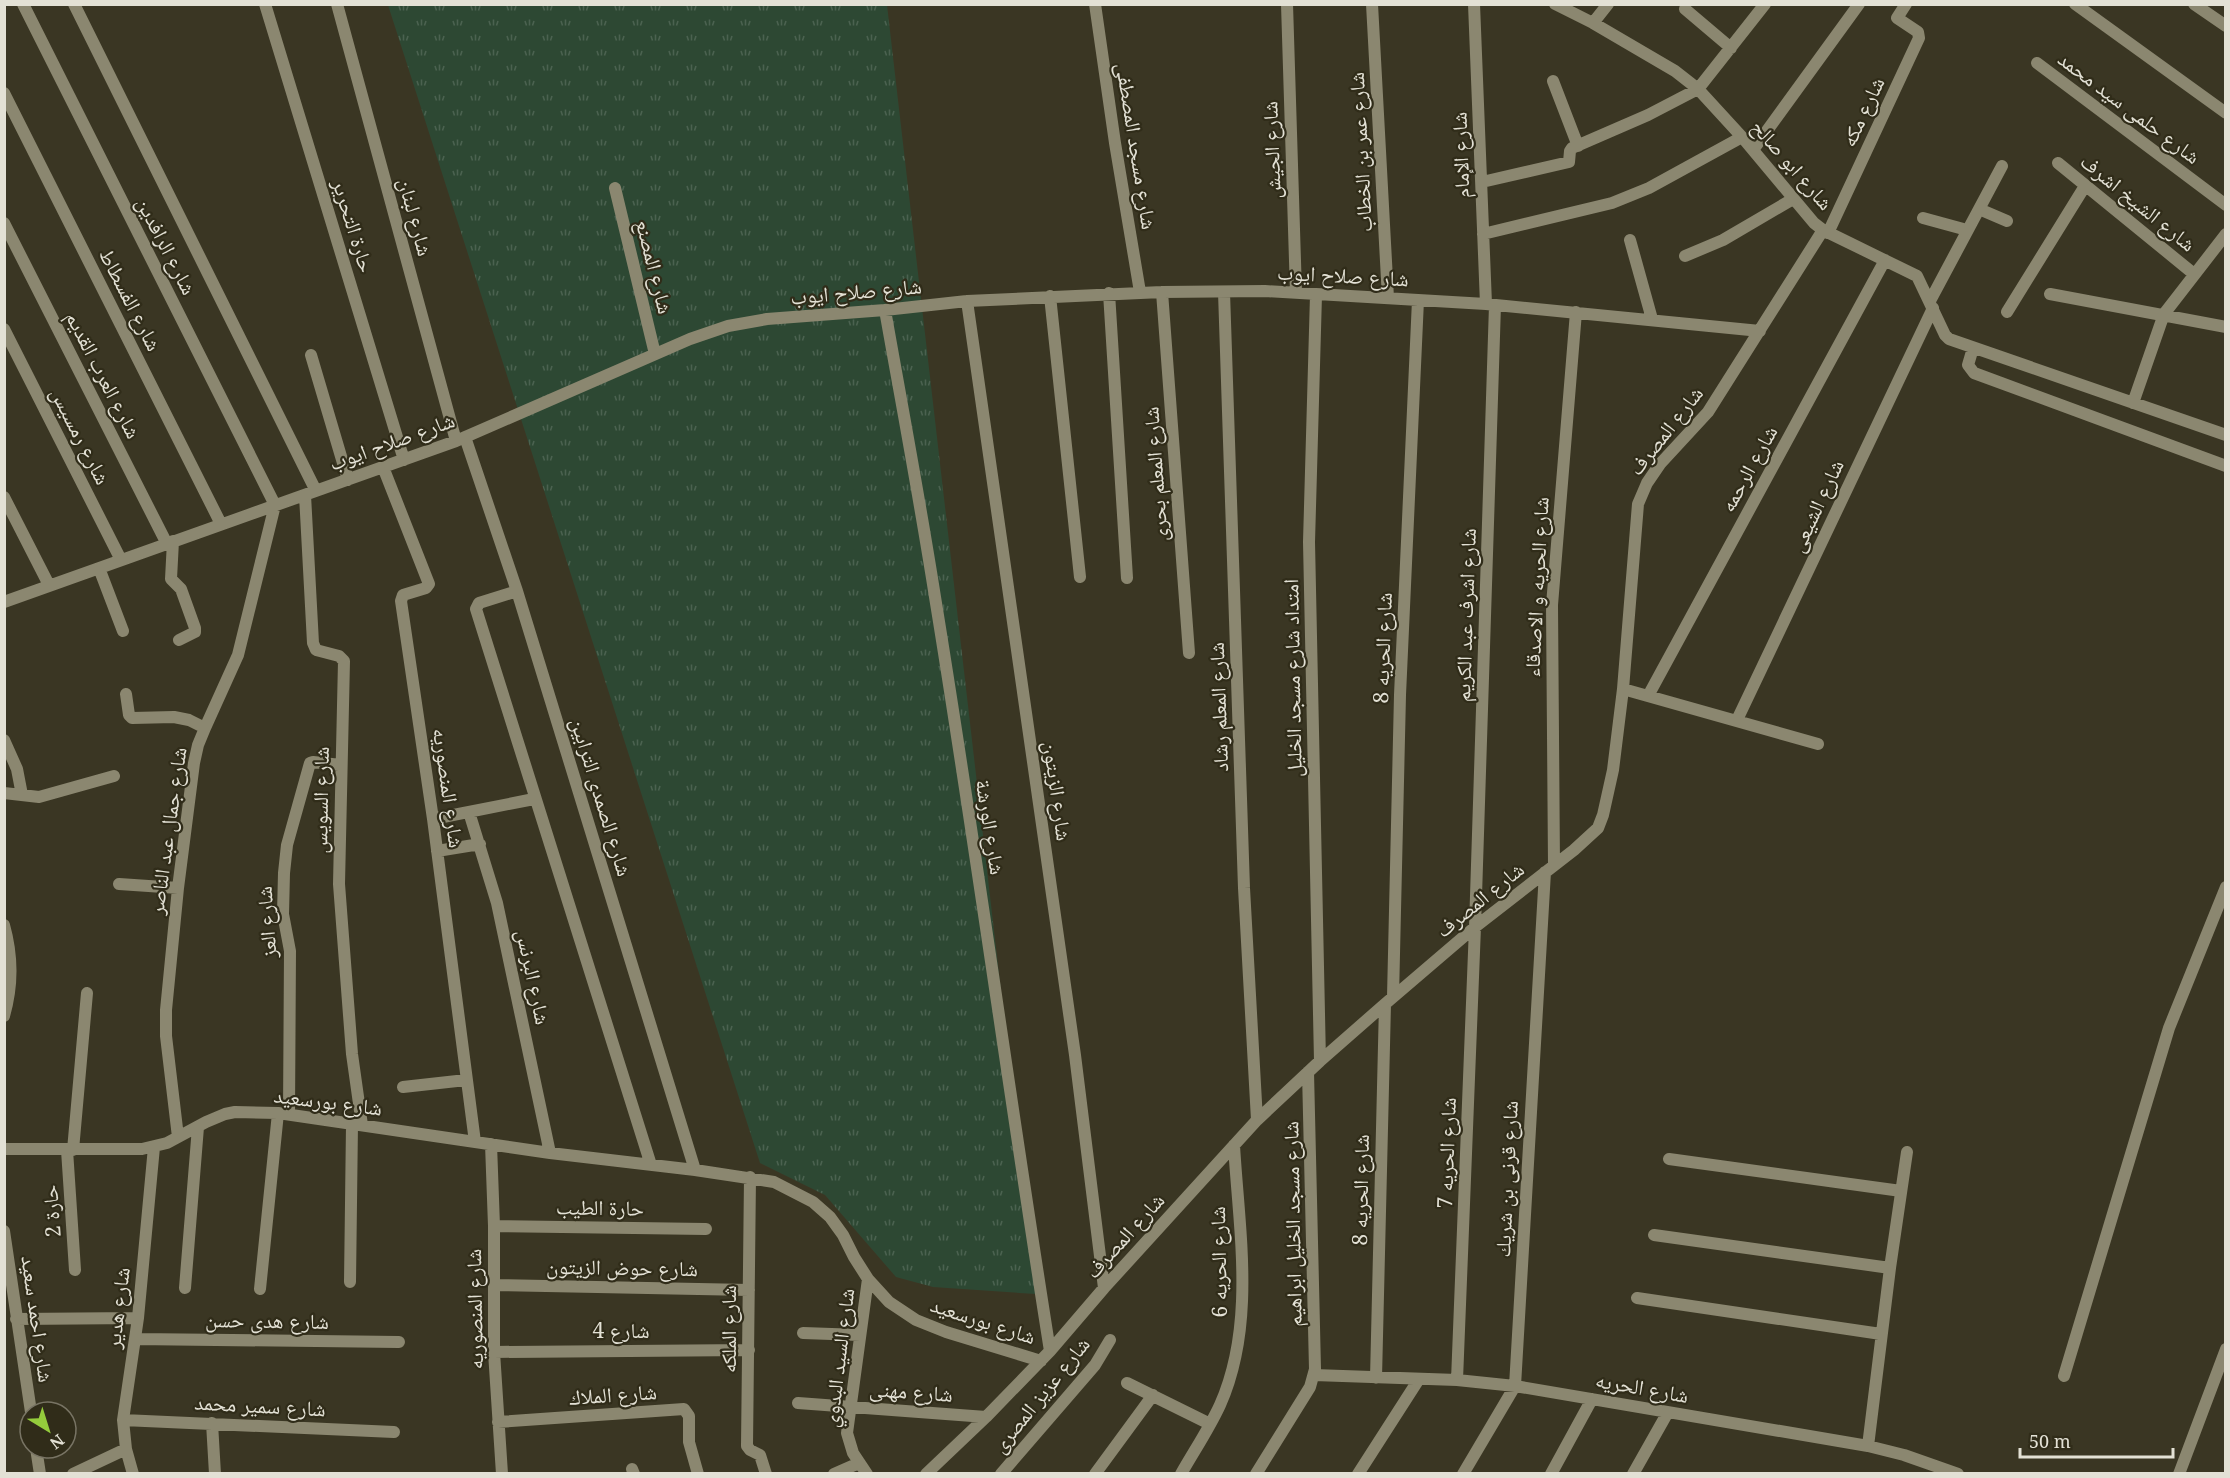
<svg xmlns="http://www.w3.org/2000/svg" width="2230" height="1478" viewBox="0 0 2230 1478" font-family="'Noto Serif','Noto Naskh Arabic',serif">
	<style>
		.grass { fill: url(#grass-tufts) }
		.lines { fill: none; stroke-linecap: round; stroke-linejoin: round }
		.minor { stroke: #8b8770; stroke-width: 12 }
		.labels { text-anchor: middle; stroke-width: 4.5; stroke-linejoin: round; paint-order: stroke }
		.street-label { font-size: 21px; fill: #e3e1d5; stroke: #302c19 }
	</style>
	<defs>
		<pattern id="grass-tufts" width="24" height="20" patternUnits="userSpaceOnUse" patternTransform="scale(1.5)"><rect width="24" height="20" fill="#2d4833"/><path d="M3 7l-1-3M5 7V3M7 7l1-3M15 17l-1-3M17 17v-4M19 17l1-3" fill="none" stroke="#4b6250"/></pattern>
	</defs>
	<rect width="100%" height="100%" fill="#3a3623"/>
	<path class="grass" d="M388 5H887L1036 1294 933 1287 896 1277 825 1195 760 1163Z"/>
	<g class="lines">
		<path class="minor" d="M23 4 275 505 238 655 205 728 198 745 194 763 178 888 166 1010V1036L178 1137
			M74 4 316 491
			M265 4 404 460
			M337 4 456 441
			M1095 4 1115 143 1140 292
			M1287 4 1296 293
			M1372 4 1388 298
			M1474 4 1486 304
			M1555 4 1593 23 1675 71 1698 89 1742 137 1814 223 1823 230 1917 276 1945 335 1949 339 2226 435
			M2075 4 2226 113
			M2194 4 2226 26
			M1685 9 1731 48
			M1593 23 1608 4
			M2037 63 2226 205
			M1553 81 1578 146
			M4 93 221 524
			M1753 150 1859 4
			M2058 163 2194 274
			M1482 182 1569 162 1570 151 1572 148 1648 115 1698 89 1765 4
			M615 188 655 354
			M1979 209 2007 221
			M1923 218 1967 230
			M4 223 167 544
			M1828 233 1919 38 1918 32 1897 18 1906 4
			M1483 234 1612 203 1649 188 1742 137
			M1630 240 1652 319
			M1685 256 1723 240 1793 199
			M1162 292 1189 653
			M1224 292 1244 888 1257 1120
			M1109 293 1127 578
			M2050 294 2226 327
			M1316 295 1309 542 1320 1061
			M1050 296 1080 577
			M967 301 1075 1055 1104 1288
			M1930 301 2002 166
			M885 310C902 406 920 501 935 597 976 848 1010 1100 1050 1351
			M2007 312 2085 186
			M4 329 121 560
			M1973 348 1968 365 1974 373 2226 466
			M311 355 348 480
			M2133 403 2164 314 2226 234
			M465 437 517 591 695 1170
			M383 467 429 584 426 588 403 595 401 601 433 819 475 1142
			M305 495 313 643 316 650 339 656 344 661 339 884 352 1054 362 1125
			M4 497 49 585
			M173 541 171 579 181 589 195 628V632L179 640
			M99 568 123 631
			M517 591 479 603 476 609 651 1165
			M4 602 456 441 690 339 728 326 767 319 885 310 967 301 1162 292 1265 291 1486 304 1760 331
			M1623 689 1818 744
			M126 694 129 715 132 718 174 717 189 720 205 728
			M1648 696 1885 260
			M1737 720 1933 308
			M4 740 17 769 22 795
			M4 793 39 797 114 776
			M469 812 497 903 550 1153
			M433 819 534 799
			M437 851 480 844
			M1554 865 1552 605 1576 312
			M119 884 178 888
			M4 925C13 957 13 985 4 1016
			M1393 997 1400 695 1418 300
			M403 1087 466 1080
			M289 1114 290 951 283 914 284 873 287 845 310 763 313 762 341 765
			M491 1144 494 1226V1352L502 1474
			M4 1149H142L167 1143 206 1122 225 1114 235 1112 278 1113 550 1153 695 1170 774 1182 813 1202 830 1217 843 1235 854 1257 868 1279 889 1302 916 1320 946 1332 1041 1361
			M67 1150 75 1270
			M73 1150 87 993
			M1669 1159 1901 1191
			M750 1177 747 1446 750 1450 760 1455 766 1474
			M494 1226 706 1229
			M4 1231 31 1412
			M1654 1235 1890 1268
			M350 1282 352 1124
			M494 1285 749 1290
			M185 1288 198 1127
			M260 1289 278 1113
			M1637 1298 1881 1334
			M16 1319 138 1318
			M803 1333 860 1335
			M135 1339 399 1342
			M494 1352 749 1350
			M1314 1375 1457 1380 1515 1386 1868 1446 1904 1455 1958 1474
			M2064 1376 2169 1028 2226 887
			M1376 1378 1385 1004
			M1457 1380 1475 927 1495 305
			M1127 1383 1210 1424
			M798 1403 986 1417
			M123 1420 394 1432
			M498 1422 684 1409 689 1416V1442L698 1474
			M212 1423 215 1474
			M1868 1446 1890 1268 1907 1152
			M36 1448 40 1474
			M632 1469 634 1474
			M73 1474 126 1449
			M133 1474 126 1449 123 1420 138 1318 154 1147
			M834 1474 859 1463
			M867 1474 853 1453 847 1433 868 1279
			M926 1474 986 1417 1050 1351 1104 1288 1257 1120 1320 1061 1385 1004 1475 927 1574 850 1598 828 1603 815 1613 770 1623 689 1638 504 1647 483 1660 464 1708 412 1823 230
			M1001 1474 1095 1365 1110 1340
			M1095 1474 1153 1395
			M1181 1474C1194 1451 1209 1429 1220 1405 1256 1324 1239 1231 1234 1145
			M1256 1474 1310 1387 1315 1369 1308 1072
			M1358 1474 1419 1379
			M1463 1474 1515 1386 1545 872
			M1551 1474 1592 1399
			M1633 1474 1668 1412
			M2179 1474 2226 1349"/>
	</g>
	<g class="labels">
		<g class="street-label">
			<text transform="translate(2129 108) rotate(37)" y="7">شارع حلمى سيد محمد</text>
			<text transform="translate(1863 112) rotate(-65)" y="7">شارع مكه</text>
			<text transform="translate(1136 146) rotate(81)" y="7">شارع مسجد المصطفى</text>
			<text transform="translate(1272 150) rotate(-92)" y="7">شارع الجيش</text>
			<text transform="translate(1361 152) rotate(-93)" y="7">شارع عمر بن الخطاب</text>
			<text transform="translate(1461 155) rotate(-92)" y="7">شارع الإمام</text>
			<text transform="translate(1792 165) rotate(49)" y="7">شارع ابو صالح</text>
			<text transform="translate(2138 203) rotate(39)" y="7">شارع الشيخ اشرف</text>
			<text transform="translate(415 217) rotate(75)" y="7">شارع لبنان</text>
			<text transform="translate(353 226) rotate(73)" y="7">حارة التحرير</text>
			<text transform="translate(166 246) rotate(63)" y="7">شارع الرافدين</text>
			<text transform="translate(654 267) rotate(76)" y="7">شارع المصنع</text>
			<text transform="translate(1343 276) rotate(3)" y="7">شارع صلاح ايوب</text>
			<text transform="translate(856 292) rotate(-5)" y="7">شارع صلاح ايوب</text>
			<text transform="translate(130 300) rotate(63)" y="7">شارع الفسطاط</text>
			<text transform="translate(103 375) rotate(63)" y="7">شارع العرب القديم</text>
			<text transform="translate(1666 431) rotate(-52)" y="7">شارع المصرف</text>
			<text transform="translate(80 436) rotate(63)" y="7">شارع رمسيس</text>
			<text transform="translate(392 442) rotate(-20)" y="7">شارع صلاح ايوب</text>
			<text transform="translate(1749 469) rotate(-61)" y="7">شارع الرحمه</text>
			<text transform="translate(1156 474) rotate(-94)" y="7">شارع المعلم بحرى</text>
			<text transform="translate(1817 506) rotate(-65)" y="7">شارع الشيعى</text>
			<text transform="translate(1537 587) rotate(-87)" y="7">شارع الحريه و الاصدقاء</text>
			<text transform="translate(1466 615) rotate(-88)" y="7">شارع اشرف عبد الكريم</text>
			<text transform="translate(1383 648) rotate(-88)" y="7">شارع الحريه 8</text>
			<text transform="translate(1293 678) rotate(-91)" y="7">امتداد شارع مسجد الخليل</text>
			<text transform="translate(1219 707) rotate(-92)" y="7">شارع المعلم رشاد</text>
			<text transform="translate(448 788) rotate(82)" y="7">شارع المنصوريه</text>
			<text transform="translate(1057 791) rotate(82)" y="7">شارع الزيتون</text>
			<text transform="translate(601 797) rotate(73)" y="7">شارع الصمدى الترابين</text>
			<text transform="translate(321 800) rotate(-89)" y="7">شارع السويس</text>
			<text transform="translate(990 827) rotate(81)" y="7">شارع الورشة</text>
			<text transform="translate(168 831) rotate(-82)" y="7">شارع جمال عبد الناصر</text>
			<text transform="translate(1480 900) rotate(-39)" y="7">شارع المصرف</text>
			<text transform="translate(267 922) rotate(-94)" y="7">شارع العز</text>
			<text transform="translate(533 977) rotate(78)" y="7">شارع البرنس</text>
			<text transform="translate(328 1102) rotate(7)" y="7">شارع بورسعيد</text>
			<text transform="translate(1447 1153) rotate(-88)" y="7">شارع الحريه 7</text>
			<text transform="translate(1507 1179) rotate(-87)" y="7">شارع قرنى بن شريك</text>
			<text transform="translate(1361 1190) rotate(-89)" y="7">شارع الحريه 8</text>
			<text transform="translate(600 1208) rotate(1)" y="7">حارة الطيب</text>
			<text transform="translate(52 1211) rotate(-94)" y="7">حارة 2</text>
			<text transform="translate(1293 1224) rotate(-91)" y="7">شارع مسجد الخليل ابراهيم</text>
			<text transform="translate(1125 1236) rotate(-48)" y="7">شارع المصرف</text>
			<text transform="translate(1219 1262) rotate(-91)" y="7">شارع الحريه 6</text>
			<text transform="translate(622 1268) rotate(1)" y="7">شارع حوض الزيتون</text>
			<text transform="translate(118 1308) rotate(-83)" y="7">شارع هدير</text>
			<text transform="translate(475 1309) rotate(-91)" y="7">شارع المنصوريه</text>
			<text transform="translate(37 1319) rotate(82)" y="7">شارع احمد سعيد</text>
			<text transform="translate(267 1321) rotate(1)" y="7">شارع هدى حسن</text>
			<text transform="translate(983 1321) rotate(18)" y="7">شارع بورسعيد</text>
			<text transform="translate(729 1329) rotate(-90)" y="7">شارع الملكه</text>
			<text x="621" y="1338">شارع 4</text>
			<text transform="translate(839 1358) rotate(-83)" y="7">شارع السيد البدوي</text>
			<text transform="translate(1642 1388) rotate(10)" y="7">شارع الحريه</text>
			<text transform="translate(911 1392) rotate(4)" y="7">شارع مهنى</text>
			<text transform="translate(613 1395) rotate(-4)" y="7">شارع الملاك</text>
			<text transform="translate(1041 1395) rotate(-51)" y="7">شارع عزيز المصرى</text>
			<text transform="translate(260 1406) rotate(3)" y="7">شارع سمير محمد</text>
		</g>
	</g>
	<rect width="2230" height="1478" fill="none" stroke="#e3e1d5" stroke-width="12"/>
	<g transform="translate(48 1430) rotate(142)"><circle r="28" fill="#302c19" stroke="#787464" stroke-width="1.5"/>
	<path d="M0-4.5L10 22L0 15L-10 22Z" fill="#94cc3c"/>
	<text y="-9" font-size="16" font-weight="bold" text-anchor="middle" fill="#e3e1d5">N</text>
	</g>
	<path d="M2020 1448v9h153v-9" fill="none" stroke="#e3e1d5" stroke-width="3"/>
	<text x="2029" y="1448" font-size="18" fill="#e3e1d5" stroke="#302c19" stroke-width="4.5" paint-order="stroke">50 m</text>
</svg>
